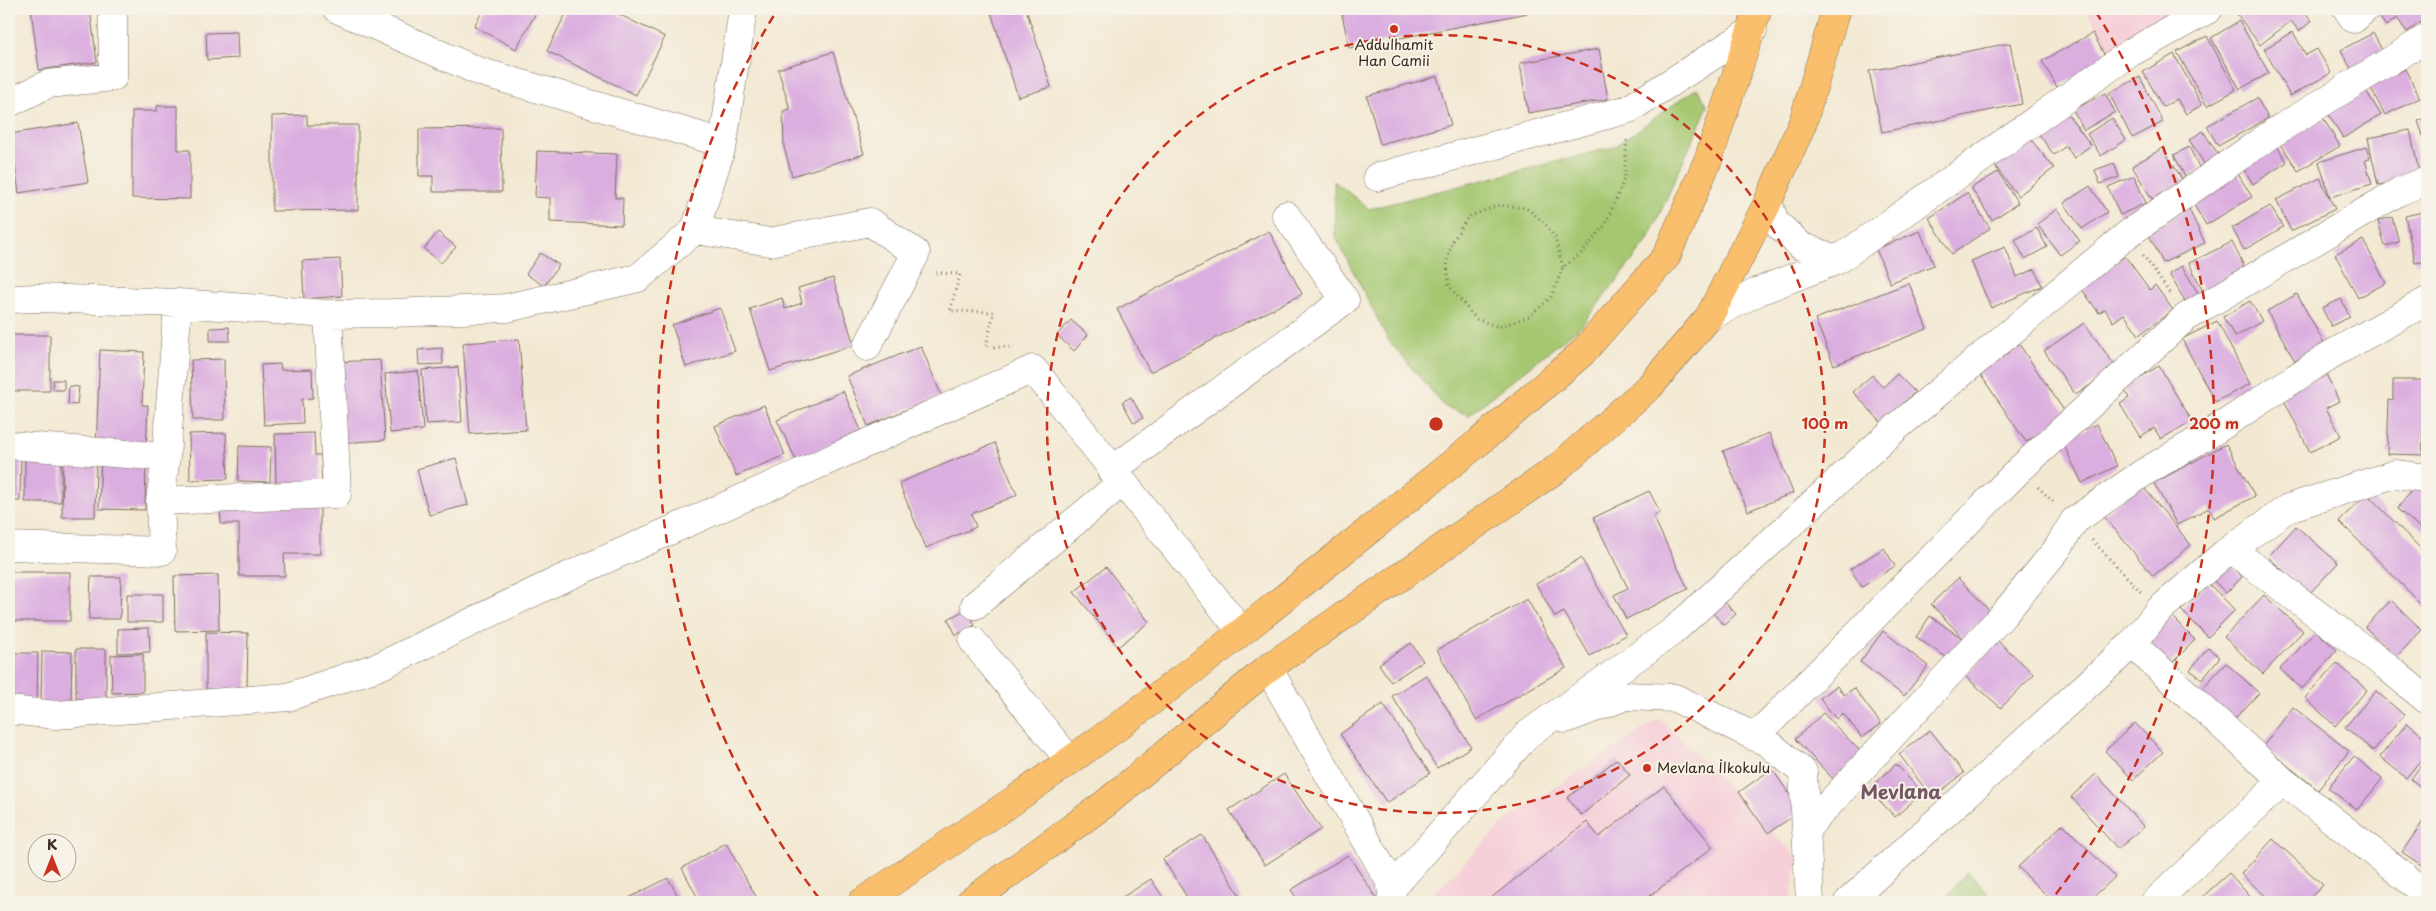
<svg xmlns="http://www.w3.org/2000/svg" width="2436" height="911" viewBox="0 0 2436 911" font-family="'Playpen Sans',sans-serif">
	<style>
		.built { fill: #f6cfd8 }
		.green { fill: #a4c770; stroke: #707847 }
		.building { fill: #dbaee0 }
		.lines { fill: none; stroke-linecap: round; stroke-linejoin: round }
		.minor-casing { stroke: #7b6d5d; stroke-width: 29 }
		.major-casing { stroke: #7b6d5d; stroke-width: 29 }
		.path { stroke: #7b6d5d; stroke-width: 3; stroke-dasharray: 1 4; stroke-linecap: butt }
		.minor { stroke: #fff; stroke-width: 28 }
		.major { stroke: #f9bf6c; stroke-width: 28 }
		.ring { fill: none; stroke: #c8321e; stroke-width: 2.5; stroke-dasharray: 9 6 }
		.poi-dot { fill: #c8321e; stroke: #f7f3e8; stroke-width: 2 }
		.labels { text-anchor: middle; stroke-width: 4; stroke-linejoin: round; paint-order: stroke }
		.poi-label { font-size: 14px; fill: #3b2a1e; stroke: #f7f3e8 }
		.district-label { font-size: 19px; font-weight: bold; fill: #735862; stroke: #f7f3e8 }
		.centre { fill: #c8321e; stroke: #f7f3e8; stroke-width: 2.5 }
		.ring-label { font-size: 15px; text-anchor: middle; font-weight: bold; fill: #c8321e; stroke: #f7f3e8; stroke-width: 4; stroke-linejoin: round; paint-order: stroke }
	</style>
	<rect width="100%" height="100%" fill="#f7f3e8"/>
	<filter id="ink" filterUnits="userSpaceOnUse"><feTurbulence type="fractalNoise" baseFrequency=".02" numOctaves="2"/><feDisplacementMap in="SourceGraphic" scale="10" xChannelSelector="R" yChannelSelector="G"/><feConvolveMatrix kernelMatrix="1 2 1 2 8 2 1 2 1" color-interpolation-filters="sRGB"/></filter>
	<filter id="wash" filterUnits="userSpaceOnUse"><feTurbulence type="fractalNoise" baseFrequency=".0096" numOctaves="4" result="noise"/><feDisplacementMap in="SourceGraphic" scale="20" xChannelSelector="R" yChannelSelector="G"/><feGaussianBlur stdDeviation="1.12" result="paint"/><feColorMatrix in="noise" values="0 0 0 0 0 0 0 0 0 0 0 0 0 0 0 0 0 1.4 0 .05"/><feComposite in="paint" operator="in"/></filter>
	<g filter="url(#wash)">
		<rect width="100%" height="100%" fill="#f3e9d3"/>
		<path class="built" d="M2085 9H2193L2116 58Z
			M1660 718 1798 858 1790 902H1425L1508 819Z"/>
		<path class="green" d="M1697 88 1708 106 1647 242 1581 326 1469 415 1445 407 1389 341 1335 236 1334 181 1369 209 1614 147Z
			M1967 871 1996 902H1944Z"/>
		<g id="blocks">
			<path class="building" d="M31 9H90L97 62 39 70Z
				M484 9H538L516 49 474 26Z
				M568 9H608L665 37 636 95 547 51Z
				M990 9H1026L1051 87 1018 97Z
				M1341 9H1538V11L1349 48Z
				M2245 9H2307L2304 11 2312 21 2299 31 2291 21 2260 45 2237 14Z
				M2374 9H2427V18L2407 32 2397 18 2386 26Z
				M2239 21 2269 73 2240 89 2211 38Z
				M237 32 238 58 207 60 206 33Z
				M2293 32 2306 55 2317 49 2331 73 2290 96 2264 49Z
				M2093 33 2107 60 2057 87 2042 61Z
				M2373 33 2384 54 2352 71 2341 50Z
				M2207 36 2236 90 2207 106 2177 52Z
				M2427 41V71L2415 48Z
				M2010 43 2022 104 1882 132 1869 71Z
				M1599 49 1608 99 1528 113 1520 63Z
				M833 52 864 154 792 176 784 147 783 111 790 109 778 69Z
				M2174 54 2202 105 2186 114 2177 99 2163 107 2143 72Z
				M2405 69 2420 98 2385 115 2370 87Z
				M1437 76 1451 125 1380 144 1367 96Z
				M2140 77 2163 122 2132 138 2109 93Z
				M2365 89 2381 115 2343 138 2327 112Z
				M2105 93 2115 112 2084 130 2073 110Z
				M2257 98 2268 118 2218 146 2207 126Z
				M157 106H178V150H190V199L132 198V111H157Z
				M2066 112 2091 145 2074 158 2066 146 2054 155 2038 133Z
				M2320 113 2340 146 2298 171 2278 139Z
				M307 115V125H358V210L272 211V116Z
				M2112 118 2126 140 2101 156 2087 134Z
				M2427 118V147L2418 121Z
				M78 123 88 182 19 193 10 134Z
				M501 128 502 192H433V176H419V129Z
				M2410 130 2420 177 2378 185 2368 138Z
				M2203 131 2220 157 2206 166 2189 140Z
				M2029 137 2054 168 2018 196 1994 165Z
				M2276 144 2287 162 2253 184 2242 166Z
				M2189 147 2200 169 2185 177 2174 155Z
				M2366 147 2370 159 2365 160 2372 184 2330 197 2319 162Z
				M2163 148 2183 181 2152 199 2132 166Z
				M537 151 617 154 615 198H623L622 225 550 222V198L535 197Z
				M2114 163 2119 177 2100 184 2095 170Z
				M1998 172 2018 203 1992 220 1971 188Z
				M2238 174 2252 197 2206 225 2192 202Z
				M2134 176 2146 203 2120 215 2108 187Z
				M2320 178 2335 209 2291 231 2276 200Z
				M2090 186 2107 212 2082 229 2064 203Z
				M1967 193 1990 228 1952 254 1929 218Z
				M2270 206 2283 227 2244 250 2232 228Z
				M2057 209 2080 241 2060 255 2037 224Z
				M2189 209 2205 243 2163 263 2146 229Z
				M2427 211V261L2415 263 2405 216Z
				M2392 217 2399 242 2385 246 2378 221Z
				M2037 228 2047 247 2025 259 2015 240Z
				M1269 231 1302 294 1150 372 1117 309Z
				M1920 231 1934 265 1890 283 1876 249Z
				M438 232 456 247 441 263 424 249Z
				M2363 240 2386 283 2358 298 2335 254Z
				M2232 242 2247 272 2204 293 2189 263Z
				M2005 247 2017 277 2035 269 2042 286 1991 308 1971 261Z
				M540 253 559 265 544 286 526 274Z
				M2125 256 2150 290 2155 285 2173 310 2139 335 2124 314 2113 322 2105 309 2099 313 2081 288Z
				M340 259 342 296 304 299 302 261Z
				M2182 266 2201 298 2188 306 2169 274Z
				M833 278 854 345 770 371 750 309 782 298 785 309 802 303 798 288Z
				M1909 283 1927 329 1834 365 1815 319Z
				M2297 294 2325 345 2295 361 2267 311Z
				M2341 299 2350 317 2331 326 2322 308Z
				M2250 301 2262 321 2235 337 2223 317Z
				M720 308 735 351 686 367 672 325Z
				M1071 320 1088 335 1074 351 1057 335Z
				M2217 321 2250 384 2215 402 2182 339Z
				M2084 323 2116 367 2076 395 2044 351Z
				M229 327 230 341H210V328Z
				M9 335H50V391H9Z
				M519 339 526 430 470 434 463 343Z
				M2019 344 2067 415 2026 442 1978 371Z
				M921 346 941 395 868 426 847 376Z
				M442 348 443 364 419 365 418 350Z
				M100 350 144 352 142 405H148L146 451 96 449Z
				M224 359 225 420H193L191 360Z
				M380 360 385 440 339 443 335 362Z
				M280 364 281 370 312 369 313 398 302 399 303 423 264 425 261 365Z
				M2159 366 2192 421 2161 439 2154 428 2140 437 2120 404 2129 398 2123 387Z
				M458 367 462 422 426 424 422 370Z
				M418 371 423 430 390 433 385 374Z
				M2325 372 2339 401 2326 408 2341 436 2310 452 2281 394Z
				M1897 374 1915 392 1882 423 1853 392 1872 375 1883 387Z
				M53 380H64V390H53Z
				M2393 380H2427V428H2423L2422 455 2387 454 2389 400 2393 401Z
				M69 386 79 387 77 405 68 404Z
				M843 391 861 430 796 460 777 420Z
				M1131 397 1143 418 1134 423 1122 402Z
				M764 405 785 455 736 476 715 426Z
				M2097 424 2117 466 2082 483 2062 441Z
				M226 433 228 479 190 480 189 434Z
				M314 433 315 455H321L322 483 276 485 275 434Z
				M1769 433 1793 493 1748 511 1723 451Z
				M995 443 1017 495 971 514 976 527 926 548 899 483Z
				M2226 444 2255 496 2214 518 2209 508 2177 525 2154 483Z
				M239 446 271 447 270 482 238 481Z
				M25 449H61V502H25Z
				M9 453H21L20 501H9Z
				M101 455 146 457 145 510 99 509Z
				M63 456H96L95 517H62Z
				M456 458 468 505 429 515 417 469Z
				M2419 480 2427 486V533L2397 509Z
				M2141 484 2191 545 2153 576 2103 515Z
				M1649 491 1660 512 1653 516 1688 589 1626 619 1614 595 1628 588 1593 518Z
				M2367 494 2427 555V610L2339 521Z
				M320 505V554H284L285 576H239V524H221L220 506Z
				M2296 526 2338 563 2309 594 2268 557Z
				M1884 548 1895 566 1862 587 1850 569Z
				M1581 558 1626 635 1590 656 1564 612 1555 617 1536 584Z
				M2230 564 2242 577 2226 593 2213 580Z
				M1106 567 1149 622 1118 647 1074 592Z
				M9 572H70V621H9Z
				M218 575 219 630 175 631 174 576Z
				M91 577H121L120 619H89Z
				M1958 578 1991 612 1963 638 1931 604Z
				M2208 583 2235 610 2208 637 2181 610Z
				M127 594H163V622H127Z
				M2264 595 2303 631 2263 674 2224 637Z
				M1721 598 1736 614 1724 625 1709 609Z
				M1527 599 1566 668 1476 720 1437 650Z
				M2391 600 2422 630 2396 657 2365 627Z
				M967 609 975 625 956 635 948 619Z
				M2169 614 2195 640 2169 666 2143 641Z
				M1930 616 1962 638 1949 659 1916 637Z
				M149 628 150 652 118 653V629Z
				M1883 631 1928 666 1904 696 1860 662Z
				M2316 631 2337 650 2302 689 2280 669Z
				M206 632 248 633 247 690 206 689Z
				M1998 641 2034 674 2001 708 1965 676Z
				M1411 643 1423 661 1391 682 1379 664Z
				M2208 648 2220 657 2202 679 2190 670Z
				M76 649H106V699H76Z
				M42 651 72 652 71 704H41Z
				M10 653H38L37 699H9Z
				M143 654V692L112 693 111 655Z
				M2226 663 2259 693 2231 723 2198 693Z
				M2337 663 2367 690 2335 726 2305 698Z
				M1426 675 1471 747 1437 768 1392 696Z
				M1837 686 1844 695 1854 688 1881 724 1862 738 1843 713 1836 719 1820 698Z
				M2376 691 2404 715 2373 751 2345 727Z
				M1383 704 1430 773 1387 803 1340 734Z
				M2293 707 2349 751 2318 790 2263 746Z
				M1823 713 1862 753 1834 780 1795 739Z
				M2135 723 2163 752 2133 780 2105 751Z
				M2407 723 2427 739V752L2406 778 2380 757Z
				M1930 730 1964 773 1932 798 1899 754Z
				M2354 756 2382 779 2357 810 2328 788Z
				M2427 757V792L2411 779Z
				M1617 759 1630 775 1581 815 1567 798Z
				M1896 764 1922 793 1895 817 1869 789Z
				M1772 769 1801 811 1768 833 1739 792Z
				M1284 774 1321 829 1265 865 1229 810Z
				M2096 774 2144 827 2118 849 2071 797Z
				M1664 786 1713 847 1642 902H1610L1608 899 1604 902H1486L1587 822 1599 837Z
				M2426 817 2427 818V869L2402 852Z
				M2063 824 2115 877 2088 902H2053L2018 867Z
				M1202 835 1242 899 1236 902H1190L1163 859Z
				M2273 839 2323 885 2306 902H2272L2241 874Z
				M726 843 759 902H700L682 868Z
				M1348 855 1379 902H1299L1291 890Z
				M2229 873 2255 902H2203L2200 899Z
				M668 878 681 902H621Z
				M1151 879 1166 902H1115Z
				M2371 895 2378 902H2363Z"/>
		</g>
	</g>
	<g filter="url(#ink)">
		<use href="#blocks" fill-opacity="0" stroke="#7b6d5d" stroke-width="1"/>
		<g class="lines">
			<g class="minor-casing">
				<path id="minor" d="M337 9 478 71 723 143
					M2347 9 2354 19 2365 9
					M9 103 48 84 113 77V9
					M1377 177 1629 109 1753 30
					M1768 202 1775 222 1801 246 1838 260
					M695 230 770 242 870 222 916 253 867 347
					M9 299 39 298 178 303 328 314 393 313 507 308 638 278 695 230 723 143 743 9
					M1709 317 1759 291 1838 260 2130 53 2209 9
					M9 445 166 457 178 303
					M1111 471 1345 300 1286 215
					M160 501 337 494 328 314
					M9 546 162 551 160 501 166 457
					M2232 550 2386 666 2427 700
					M975 605 1121 483
					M973 641 1070 761
					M2132 644 2283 781 2427 894
					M1268 668 1393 887 1391 902
					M9 710 56 715 288 697 380 666 557 581 1033 369 1242 632
					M1566 719 1626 696 1675 698 1768 743 1803 772 1810 902
					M1755 737 2020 469 2186 317 2400 191 2427 181
					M1806 829 2004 614 2058 548 2074 521 2143 473 2214 431 2332 354 2427 301
					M1393 887 1528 734 1672 632 1897 427 2128 234 2273 133 2427 38
					M1848 902 2132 644 2159 610 2225 553 2288 508 2395 474 2427 478
					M2155 902 2283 781"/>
			</g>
			<g class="major-casing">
				<path id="major" d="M862 902 1013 801 1116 728 1223 647 1479 442 1581 354 1666 257 1708 160 1758 9
					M970 902 1106 803 1268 668 1555 470 1650 386 1709 317 1768 202 1803 122 1836 9"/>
			</g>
			<path class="path" d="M2143 255 2171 295
				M1563 267 1555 238 1544 222 1526 208 1499 205 1468 217 1452 242 1447 261 1449 286 1476 319 1499 327 1530 316 1551 297 1563 267 1580 255 1605 225 1624 180 1627 137
				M936 273 960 274 950 311 994 312 986 347H1014
				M2038 487 2055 504
				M2092 540 2141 592"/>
			<use href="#minor" class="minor"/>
			<use href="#major" class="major"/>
		</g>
	</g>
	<g class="ring">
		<circle cx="1436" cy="424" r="389"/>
		<path d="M819 898A778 778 0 0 1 776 12M2096 12A778 778 0 0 1 2053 898"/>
	</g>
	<g class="poi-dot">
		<circle cx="1394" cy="29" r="5"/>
		<circle cx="1647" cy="768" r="5"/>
	</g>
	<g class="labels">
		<g class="poi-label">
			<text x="1394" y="50">Addulhamit<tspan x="1394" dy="16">Han Camii</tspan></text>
			<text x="1657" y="773" text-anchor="start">Mevlana İlkokulu</text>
		</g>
		<g class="district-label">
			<text x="1901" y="799">Mevlana</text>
		</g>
	</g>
	<circle cx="1436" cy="424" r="8" class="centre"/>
	<g class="ring-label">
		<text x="1825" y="429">100 m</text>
		<text x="2214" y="429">200 m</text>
	</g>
	<rect width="2436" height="911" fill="none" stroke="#f7f3e8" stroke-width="30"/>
	<g transform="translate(52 858)"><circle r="24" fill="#f7f3e8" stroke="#aca397"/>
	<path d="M0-4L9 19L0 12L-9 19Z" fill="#c8321e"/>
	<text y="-8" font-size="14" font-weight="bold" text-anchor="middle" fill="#3b2a1e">K</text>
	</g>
</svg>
